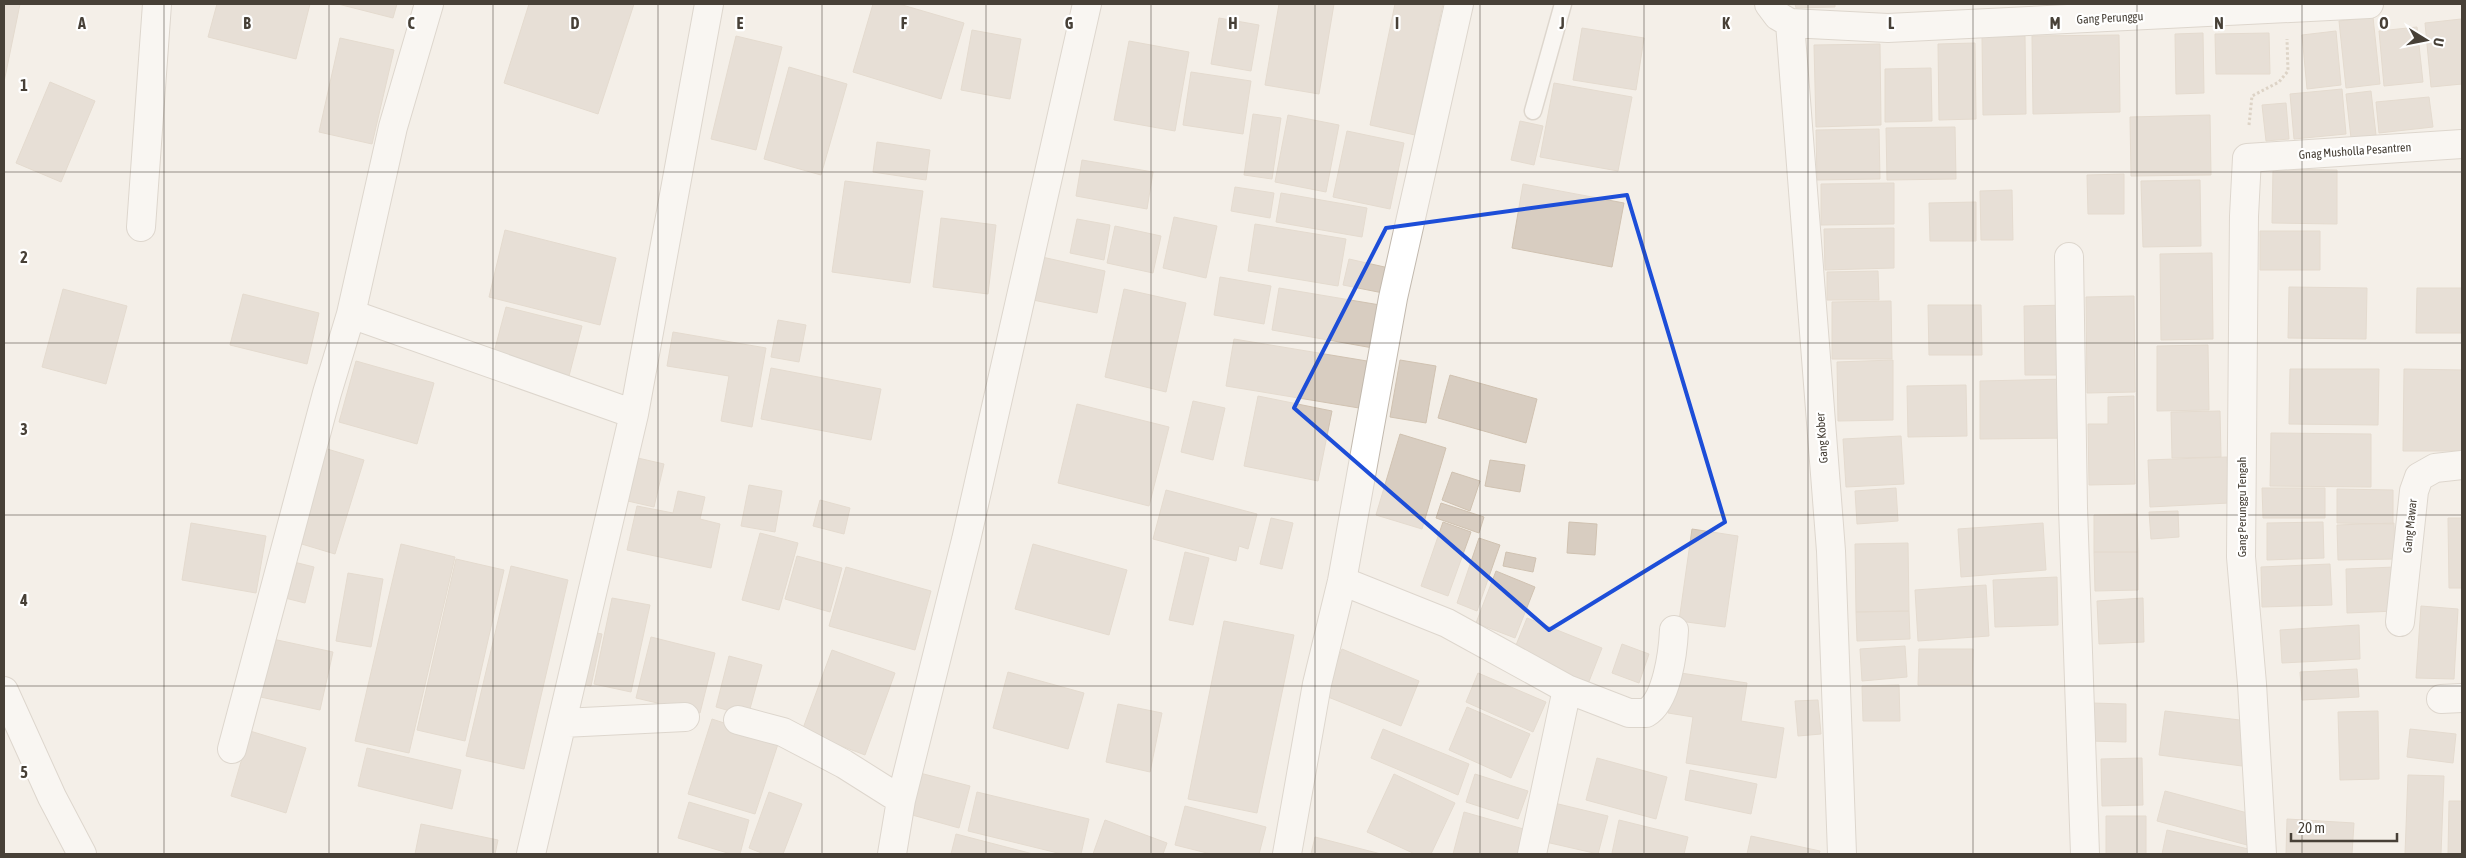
<svg xmlns="http://www.w3.org/2000/svg" width="2466" height="858" viewBox="0 0 2466 858" font-family="'Asap Condensed',sans-serif">
	<style>
		.building { fill: #d8cdc1; stroke: #d0c2b1 }
		.lines { fill: none; stroke-linecap: round; stroke-linejoin: round }
		.service-casing { stroke: #c2b9ae; stroke-width: 19 }
		.minor-casing { stroke: #c2b9ae; stroke-width: 30 }
		.path { stroke: #c0b19d; stroke-width: 3; stroke-dasharray: 2.5 2.5; stroke-linecap: butt }
		.service { stroke: #fff; stroke-width: 16 }
		.minor { stroke: #fff; stroke-width: 28 }
		.marked { fill: none; stroke: #1d4ed8; stroke-width: 4; stroke-linejoin: round }
		.grid { fill: none; stroke: #474037; stroke-width: 1; stroke-opacity: 0.55 }
		.labels { text-anchor: middle; stroke-width: 4.5; stroke-linejoin: round; paint-order: stroke }
		.street-label { font-size: 12px; fill: #474037; stroke: #fff }
		.grid-label { font-size: 16px; text-anchor: middle; font-weight: bold; fill: #474037; stroke: #fff; stroke-width: 4.5; stroke-linejoin: round; paint-order: stroke }
	</style>
	<rect width="100%" height="100%" fill="#f4efe8"/>
	<path class="building" d="M4 4H20L4 82Z
		M217 4H310L296 59 208 37Z
		M338 4H397L393 18Z
		M529 4H634L598 114 504 83Z
		M873 4H899L964 23 941 99 853 72Z
		M1279 4H1334L1319 94 1265 85Z
		M1395 4H1443L1415 135 1370 125Z
		M1795 4H1835V7L1796 8Z
		M2373 17 2380 84 2346 88 2339 21Z
		M1219 18 1259 25 1251 71 1211 64Z
		M2461 19 2462 84 2431 87 2425 23Z
		M2417 27 2423 82 2384 86 2379 31Z
		M1582 28 1644 38 1636 90 1573 80Z
		M972 30 1021 39 1010 99 961 90Z
		M2336 31 2341 85 2307 89 2302 35Z
		M2203 33 2204 93 2176 94 2175 34Z
		M2269 33 2270 74H2216L2215 34Z
		M2119 35 2120 112 2033 114 2032 36Z
		M736 36 782 47 756 150 711 139Z
		M2025 36 2026 114 1983 115 1982 37Z
		M340 38 394 50 372 144 319 132Z
		M1129 41 1189 52 1175 131 1114 120Z
		M1975 43 1976 119 1939 120 1938 44Z
		M1880 44 1881 125 1816 127 1814 45Z
		M789 67 847 84 821 175 764 159Z
		M1931 68 1932 121 1885 122V69Z
		M1191 72 1251 81 1243 134 1183 125Z
		M50 82 95 101 61 182 16 163Z
		M1554 83 1632 97 1618 171 1540 157Z
		M2342 89 2346 134 2294 139 2290 94Z
		M2371 91 2376 135 2351 138 2346 94Z
		M2429 97 2433 127 2379 133 2376 102Z
		M2286 103 2289 139 2266 141 2262 105Z
		M1253 114 1281 118 1272 179 1244 175Z
		M1288 115 1339 125 1326 192 1275 182Z
		M2210 115 2211 175 2131 176 2130 117Z
		M1520 121 1543 126 1534 165 1511 160Z
		M1955 127 1956 179 1887 180 1886 128Z
		M1879 129 1880 179 1817 180 1816 130Z
		M1347 131 1404 143 1390 209 1333 197Z
		M877 142 930 150 926 180 873 172Z
		M1082 160 1153 172 1147 209 1076 196Z
		M2273 169 2337 170V224L2272 223Z
		M2124 174V214H2088L2087 175Z
		M2200 180 2201 246 2143 247 2141 181Z
		M845 181 923 191 910 283 832 272Z
		M1894 183V224L1821 225V184Z
		M1523 184 1624 203 1612 267 1512 248Z
		M1235 187 1274 193 1270 218 1231 211Z
		M2012 190 2013 240H1981L1980 191Z
		M1281 193 1367 208 1362 237 1276 222Z
		M1976 202V241H1930L1929 203Z
		M1174 217 1217 226 1206 278 1163 268Z
		M941 218 996 225 988 294 933 287Z
		M1077 219 1110 225 1104 260 1070 253Z
		M1255 224 1346 239 1338 286 1248 271Z
		M1115 226 1161 236 1153 273 1107 263Z
		M1894 228V268L1825 270 1824 229Z
		M505 230 616 258 600 325 489 297Z
		M2260 231H2320V270H2260Z
		M2212 253 2213 339 2161 340 2160 254Z
		M1042 257 1105 271 1097 313 1033 300Z
		M1349 259 1389 268 1383 293 1343 285Z
		M1878 271 1879 300H1827V272Z
		M1220 277 1271 286 1264 324 1214 315Z
		M2289 287 2367 288 2366 339 2288 338Z
		M1279 288 1380 305 1373 348 1272 330Z
		M2417 288H2462V333H2416Z
		M63 289 127 306 106 384 42 367Z
		M1124 289 1186 303 1166 392 1105 377Z
		M243 294 319 313 307 364 230 345Z
		M2134 296 2135 392 2087 393 2086 297Z
		M1891 301 1892 359H1832V302Z
		M1928 305H1981L1982 355H1929Z
		M2068 305 2069 375H2025L2024 306Z
		M506 307 582 326 569 376 493 356Z
		M778 320 806 325 799 362 771 357Z
		M673 332 766 348 752 427 721 421 729 376 667 366Z
		M1234 339 1367 361 1359 408 1226 386Z
		M2208 345 2209 410 2157 411V346Z
		M1400 360 1436 366 1426 423 1390 417Z
		M1893 360V420L1838 421 1837 362Z
		M356 361 434 383 417 444 339 422Z
		M771 368 881 389 871 440 761 419Z
		M2290 369H2379L2378 425 2289 424Z
		M2404 369 2462 370V451H2403Z
		M1450 375 1537 399 1526 443 1438 418Z
		M2068 379 2069 438 1980 439V381Z
		M1966 385 1967 436 1908 437 1907 386Z
		M1258 396 1332 411 1318 481 1244 466Z
		M2134 396 2135 484 2089 485 2088 424H2108V397Z
		M1193 401 1225 408 1213 460 1181 452Z
		M1077 404 1169 427 1149 506 1058 483Z
		M2220 411 2221 457 2172 458 2171 412Z
		M2271 433 2371 434V487L2270 486Z
		M1400 434 1446 448 1422 529 1376 515Z
		M1901 436 1904 484 1846 487 1843 439Z
		M324 448 364 460 335 554 295 542Z
		M629 456 664 464 654 507 619 499Z
		M2227 457 2229 503 2150 507 2148 460Z
		M1490 460 1525 465 1520 492 1485 486Z
		M1452 472 1480 481 1470 511 1442 500Z
		M749 485 782 491 775 532 741 526Z
		M1896 488 1898 521 1857 524 1855 491Z
		M2262 488H2325V518H2263Z
		M2337 489 2393 490V524L2337 523Z
		M1166 490 1257 514 1248 549 1239 546 1236 561 1153 539Z
		M678 491 705 497 700 519 720 524 711 568 627 550 637 506 673 513Z
		M820 500 850 508 844 534 813 526Z
		M1441 503 1484 517 1479 533 1436 518Z
		M2178 511 2179 537 2151 539 2149 512Z
		M2137 514 2138 552H2094V515Z
		M1271 518 1293 523 1282 569 1260 564Z
		M2448 518H2462V588H2449Z
		M1443 522 1471 532 1448 596 1421 586Z
		M1569 522 1597 524 1595 555 1567 553Z
		M2323 522 2324 558 2267 560V523Z
		M191 523 266 536 256 593 182 580Z
		M2043 523 2046 570 1961 577 1958 529Z
		M2394 523 2395 559 2338 560 2337 525Z
		M1692 529 1738 536 1725 627 1679 621Z
		M760 533 798 543 779 610 742 600Z
		M1479 538 1500 545 1477 611 1457 603Z
		M1908 543 1909 611 1856 612 1855 544Z
		M401 544 455 557 409 753 355 741Z
		M1033 544 1127 570 1109 635 1015 609Z
		M1185 552 1209 558 1193 625 1169 620Z
		M1506 552 1536 558 1533 572 1503 566Z
		M2094 552H2138V590L2095 591Z
		M797 556 842 568 830 612 785 599Z
		M456 559 504 570 465 741 417 730Z
		M286 560 314 567 305 603 277 596Z
		M2330 564 2332 605 2262 607 2261 567Z
		M511 566 568 580 524 769 466 756Z
		M846 567 931 591 915 650 829 626Z
		M2395 567 2396 611 2347 613 2346 569Z
		M1496 571 1535 587 1515 638 1476 623Z
		M348 573 383 579 371 647 336 641Z
		M2057 577 2058 625 1995 627 1993 580Z
		M1986 585 1989 636 1918 641 1915 590Z
		M612 598 650 605 631 692 594 684Z
		M2143 598 2144 642 2099 644 2097 601Z
		M2421 606 2458 609 2454 679 2416 678Z
		M1909 611 1910 639 1857 641 1856 612Z
		M1527 618 1602 648 1588 684 1512 655Z
		M1224 621 1294 635 1257 813 1188 799Z
		M2359 625 2360 659 2282 663 2280 630Z
		M587 631 602 634 591 686 576 683Z
		M651 637 715 653 700 713 636 698Z
		M268 638 333 652 320 710 256 696Z
		M1622 644 1649 654 1639 683 1612 673Z
		M1905 646 1907 677 1862 681 1860 649Z
		M1342 649 1419 681 1401 726 1323 695Z
		M1919 649H1973L1972 685H1918Z
		M832 650 895 673 865 755 802 731Z
		M729 656 762 665 748 716 716 707Z
		M2357 669 2359 697 2302 700 2300 672Z
		M1008 672 1084 693 1068 749 993 728Z
		M1674 672 1747 683 1741 721 1784 728 1776 778 1686 763 1693 717 1668 713Z
		M1478 673 1546 702 1533 732 1466 702Z
		M1899 685 1900 721H1863L1862 686Z
		M1818 700 1821 734 1798 736 1795 701Z
		M2091 703 2126 704V742L2090 741Z
		M1118 704 1162 713 1150 772 1106 762Z
		M1467 707 1530 734 1511 778 1449 750Z
		M2165 711 2248 721 2242 766 2159 755Z
		M2378 711 2379 779 2340 780 2338 712Z
		M712 719 779 741 755 814 688 794Z
		M1383 729 1469 764 1458 795 1371 758Z
		M2410 729 2456 734 2453 763 2407 757Z
		M250 731 306 748 286 813 231 796Z
		M367 748 461 770 452 809 358 786Z
		M1597 758 1667 777 1656 819 1586 800Z
		M2142 758 2143 805 2102 806 2101 759Z
		M1690 770 1757 784 1751 814 1685 800Z
		M916 772 970 786 959 828 905 813Z
		M1394 774 1455 803 1431 854H1415L1367 832Z
		M1475 774 1528 791 1518 819 1466 802Z
		M2408 775 2444 776 2441 854H2405Z
		M2165 791 2255 815 2247 845 2157 821Z
		M769 792 802 804 783 854H764L749 848Z
		M977 792 1089 819 1081 854H1062L968 831Z
		M1546 801 1608 816 1598 854 1537 840Z
		M2449 801H2462V854H2448Z
		M689 802 749 820 740 854H731L678 838Z
		M1185 806 1266 827 1259 854H1211L1175 845Z
		M1464 812 1527 830 1520 854H1453Z
		M2106 816H2146V854H2106Z
		M2287 819 2354 823 2352 854H2286Z
		M1105 820 1167 843 1163 854H1093Z
		M1619 820 1688 837 1684 854 1612 853Z
		M421 824 498 840 495 854H415Z
		M2167 830 2257 851 2256 854H2162Z
		M956 834 1033 854H951Z
		M1751 836 1820 851 1819 854H1747Z
		M1315 837 1381 854H1311Z"/>
	<g class="lines">
		<g class="service-casing">
			<path id="service" d="M1533 111 1563 4"/>
		</g>
		<g class="minor-casing">
			<path id="minor" d="M429 4 393 127 351 314 634 414
				M1769 4 1778 16 1790 23 1888 28 2369 4
				M1790 23 1831 551 1842 854
				M141 227 157 4
				M2069 257 2073 508 2085 854
				M1342 581 1447 623 1567 689 1532 854
				M2400 622 2414 491 2419 477 2435 468 2462 465
				M1567 689 1629 713H1646C1667 701 1673 652 1674 630
				M4 691 52 797 82 854
				M2441 699 2462 698
				M738 720 783 732 844 764 901 800
				M563 723 685 717
				M232 749 327 393 351 314
				M531 854 634 414 709 4
				M892 854 901 800 966 540 1087 4
				M1287 854 1317 684 1342 581 1393 298 1459 4
				M2262 854 2252 684 2241 557 2244 216 2247 158 2462 144"/>
		</g>
		<path class="path" d="M2249 125 2252 96 2279 82 2288 71 2287 39"/>
		<use href="#service" class="service"/>
		<use href="#minor" class="minor"/>
	</g>
	<path d="M0 0H2466V858H0ZM1627 195 1725 522 1549 630 1294 408 1386 228Z" fill="#f4efe8" fill-opacity=".55" fill-rule="evenodd"/>
	<path class="marked" d="M1627 195 1725 522 1549 630 1294 408 1386 228Z"/>
	<path class="grid" d="M164 4V854M329 4V854M493 4V854M658 4V854M822 4V854M986 4V854M1151 4V854M1315 4V854M1480 4V854M1644 4V854M1808 4V854M1973 4V854M2137 4V854M2302 4V854M4 172H2462M4 343H2462M4 515H2462M4 686H2462"/>
	<g class="labels">
		<g class="street-label">
			<text transform="translate(2110 18) rotate(-3)" y="4">Gang Perunggu</text>
			<text transform="translate(2355 151) rotate(-4)" y="4">Gnag Musholla Pesantren</text>
			<text transform="translate(1822 438) rotate(-94)" y="4">Gang Kober</text>
			<text transform="translate(2242 507) rotate(-90)" y="4">Gang Perunggu Tengah</text>
			<text transform="translate(2410 526) rotate(-84)" y="4">Gang Mawar</text>
		</g>
	</g>
	<g class="grid-label">
		<text x="82" y="29">A</text>
		<text x="247" y="29">B</text>
		<text x="411" y="29">C</text>
		<text x="575" y="29">D</text>
		<text x="740" y="29">E</text>
		<text x="904" y="29">F</text>
		<text x="1069" y="29">G</text>
		<text x="1233" y="29">H</text>
		<text x="1397" y="29">I</text>
		<text x="1562" y="29">J</text>
		<text x="1726" y="29">K</text>
		<text x="1891" y="29">L</text>
		<text x="2055" y="29">M</text>
		<text x="2219" y="29">N</text>
		<text x="2384" y="29">O</text>
		<text x="24" y="91">1</text>
		<text x="24" y="263">2</text>
		<text x="24" y="435">3</text>
		<text x="24" y="606">4</text>
		<text x="24" y="778">5</text>
	</g>
	<rect width="2466" height="858" fill="none" stroke="#474037" stroke-width="10"/>
	<g transform="translate(2426 40) rotate(100)" stroke="#ffffff" stroke-width="4" paint-order="stroke">
	<path d="M0-4L9 19L0 12L-9 19Z" fill="#474037"/>
	<text y="-8" font-size="14" font-weight="bold" text-anchor="middle" fill="#474037">U</text>
	</g>
	<path d="M2291 833v8h106v-8" fill="none" stroke="#474037" stroke-width="2.5"/>
	<text x="2298" y="833" font-size="15" fill="#474037" stroke="#ffffff" stroke-width="4" paint-order="stroke">20 m</text>
</svg>
